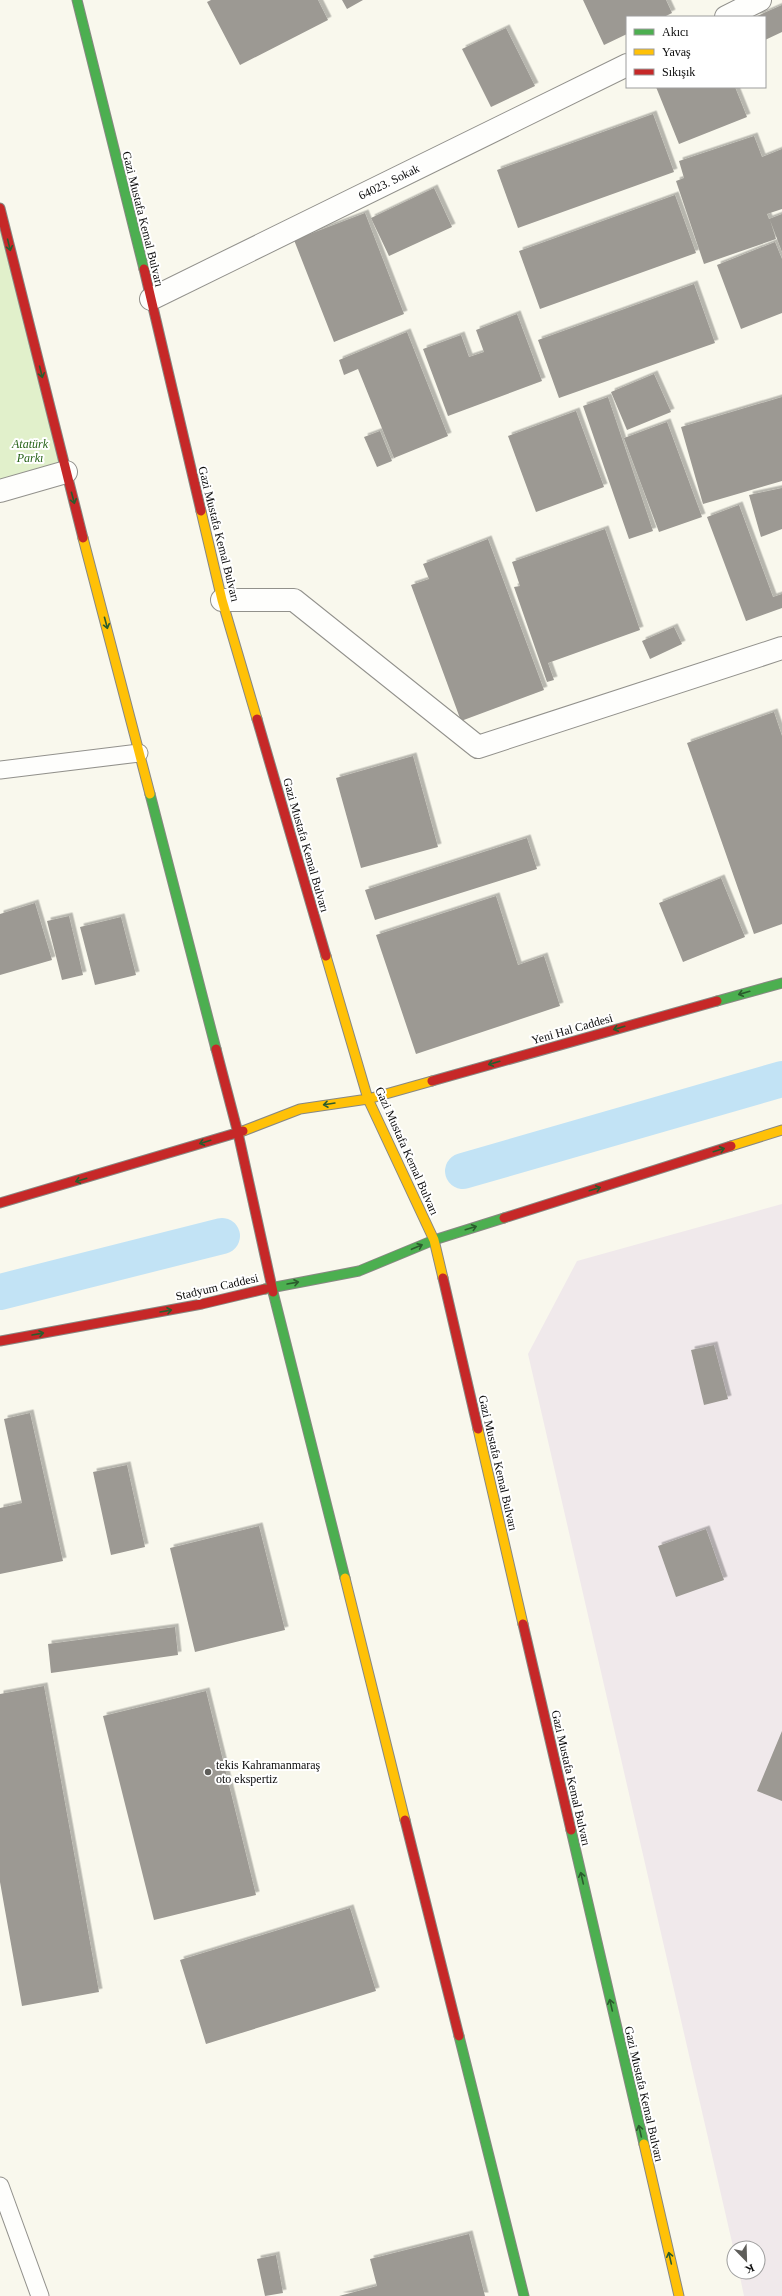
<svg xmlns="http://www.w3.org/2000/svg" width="782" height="2296" viewBox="0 0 782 2296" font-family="'Times New Roman',serif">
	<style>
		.industrial { fill: #f0e9eb }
		.green { fill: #e1f0cb }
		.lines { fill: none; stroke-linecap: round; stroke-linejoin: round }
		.canal { stroke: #c2e3f5; stroke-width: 36 }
		.building { fill: #9c9993; filter: url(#shadow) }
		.lane-casing { stroke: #92918c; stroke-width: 19 }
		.street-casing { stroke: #92918c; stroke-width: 24 }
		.fast-casing { stroke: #888883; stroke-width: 11 }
		.slow-casing { stroke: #888883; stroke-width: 11 }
		.jam-casing { stroke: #888883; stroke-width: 11 }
		.lane { stroke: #fefefc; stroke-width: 17 }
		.street { stroke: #fefefc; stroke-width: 22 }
		.fast { stroke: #4caf50; stroke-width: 9 }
		.slow { stroke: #ffc107; stroke-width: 9 }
		.jam { stroke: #c62828; stroke-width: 9 }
		.oneway { stroke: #2b5c2d }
		.poi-dot { fill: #5e5d59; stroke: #fff; stroke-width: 1.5 }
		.labels { text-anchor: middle; stroke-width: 4; stroke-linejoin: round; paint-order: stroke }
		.street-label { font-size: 12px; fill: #0a0a0a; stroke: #fff }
		.park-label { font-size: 12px; font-style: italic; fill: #276319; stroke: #fff }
		.poi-label { font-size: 12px; fill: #0a0a0a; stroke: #fff; text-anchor: start }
	</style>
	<defs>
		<filter id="shadow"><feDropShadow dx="3.5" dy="-3.5" stdDeviation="0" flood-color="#0004"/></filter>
	</defs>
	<rect width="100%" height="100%" fill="#f9f8ed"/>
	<path class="industrial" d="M782 1204V2296H744L739 2272H758V2248H734V2251L528 1354 577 1261Z"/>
	<path class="green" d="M0 208 66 472 0 489Z"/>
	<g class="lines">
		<path class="canal" d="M463 1171 782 1079
			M0 1292 222 1236"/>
	</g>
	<path class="building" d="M211 0H318L328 20 240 65 207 2Z
		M342 0H363L347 9Z
		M583 0H666L672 13 664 17H627V34L604 45Z
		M782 5V32L765 40V17H755Z
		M506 28 535 86 491 107 462 49Z
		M656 87H735L747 117 679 144Z
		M653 114 674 172 518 228 497 170Z
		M754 136 762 157 782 149V209L767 214 769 219 782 214V252L770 220 776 239 704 264 676 181 684 178 679 161Z
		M434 188 452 227 389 256 371 218Z
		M675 195 696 253 540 309 519 251Z
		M365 213 404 314 334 342 294 240Z
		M775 242 782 259V313L741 329 717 265Z
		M694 284 715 343 559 398 538 340Z
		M517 314 542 381 448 416 423 349 461 335 469 357 484 352 476 330Z
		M407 332 448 436 394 458 358 369 344 375 339 360Z
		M654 374 671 412 627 430 611 392Z
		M608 397 653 531 629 539 583 406Z
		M782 397V481L703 504 681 427Z
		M576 411 604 487 536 512 508 436Z
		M667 422 702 517 659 532 624 438Z
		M380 431 392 461 377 467 364 437Z
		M782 488V529L761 537 749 495Z
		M739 505 773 597 782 594V608L746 621 707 517Z
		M605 529 640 630 548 663 554 680 547 682 514 587 520 586 512 562Z
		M488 539 544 690 461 721 411 585 429 579 423 564Z
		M674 627 682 644 650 659 642 641Z
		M774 712 782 736V924L754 934 687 743Z
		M413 756 438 847 361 868 336 778Z
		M527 838 537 869 375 920 365 890Z
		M721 878 745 937 683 962 659 903Z
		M496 896 518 965 544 956 560 1006 416 1054 376 935Z
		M35 903 52 960 0 975V914Z
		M69 916 83 975 62 980 47 921Z
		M121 917 136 975 95 985 80 927Z
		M714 1345 728 1399 704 1405 691 1350Z
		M30 1413 63 1561 0 1574V1508L22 1503 4 1419Z
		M127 1465 145 1547 111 1555 93 1472Z
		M259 1526 285 1630 195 1652 170 1548Z
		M706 1529 724 1580 676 1597 658 1546Z
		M175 1627 178 1655 51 1673 48 1644Z
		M44 1686 99 1992 22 2006 0 1882V1694Z
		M206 1691 256 1895 154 1920 103 1716Z
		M782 1731V1801L757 1791Z
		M350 1908 376 1991 206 2044 180 1960Z
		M469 2234 485 2296H339L377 2286 370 2259Z
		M276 2255 283 2293 265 2296 257 2259Z"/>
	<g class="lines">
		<g class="lane-casing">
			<path id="lane" d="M0 770 139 753
				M0 2186 40 2296"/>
		</g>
		<g class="street-casing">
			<path id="street" d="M726 17 760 0
				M151 299 627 65
				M0 491 66 472
				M222 600H294L478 747 782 648"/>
		</g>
		<g class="fast-casing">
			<path id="fast" d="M77 0 144 269
				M150 794 216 1049
				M717 1001 782 983
				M265 1289 359 1271 434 1240 504 1218
				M273 1292 345 1578
				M571 1830 644 2144
				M459 2036 524 2296"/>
		</g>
		<g class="slow-casing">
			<path id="slow" d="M201 511 222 600 257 719
				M83 538 150 794
				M326 956 368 1099 434 1240 443 1278
				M243 1131 300 1109 368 1099 432 1081
				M731 1146 782 1130
				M478 1429 523 1624
				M345 1578 405 1820
				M644 2144 679 2296"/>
		</g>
		<g class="jam-casing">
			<path id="jam" d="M0 208 83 538
				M144 269 201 511
				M257 719 326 956
				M216 1049 238 1133 273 1292
				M432 1081 717 1001
				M0 1203 243 1131
				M504 1218 731 1146
				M443 1278 478 1429
				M0 1341 202 1304 265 1289
				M523 1624 571 1830
				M405 1820 459 2036"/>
		</g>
		<use href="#lane" class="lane"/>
		<use href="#street" class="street"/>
		<use href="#fast" class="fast"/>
		<use href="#slow" class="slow"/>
		<use href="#jam" class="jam"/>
	</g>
	<defs><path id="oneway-shaft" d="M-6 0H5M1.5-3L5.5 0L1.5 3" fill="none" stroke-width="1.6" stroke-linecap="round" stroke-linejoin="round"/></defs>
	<g class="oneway">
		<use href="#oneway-shaft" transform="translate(9 245) rotate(76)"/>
		<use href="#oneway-shaft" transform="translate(41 372) rotate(76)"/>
		<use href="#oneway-shaft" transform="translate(73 498) rotate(75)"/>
		<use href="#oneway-shaft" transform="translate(106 623) rotate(75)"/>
		<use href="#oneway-shaft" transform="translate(744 993) rotate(164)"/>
		<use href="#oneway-shaft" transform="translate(619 1028) rotate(164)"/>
		<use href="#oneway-shaft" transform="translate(494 1063) rotate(164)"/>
		<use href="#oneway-shaft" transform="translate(329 1104) rotate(171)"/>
		<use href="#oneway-shaft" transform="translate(205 1142) rotate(163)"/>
		<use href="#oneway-shaft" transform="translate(719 1150) rotate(-17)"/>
		<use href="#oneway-shaft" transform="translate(81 1180) rotate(163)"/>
		<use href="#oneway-shaft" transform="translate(595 1189) rotate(-17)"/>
		<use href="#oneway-shaft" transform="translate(471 1228) rotate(-17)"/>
		<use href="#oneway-shaft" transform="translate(417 1247) rotate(-23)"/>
		<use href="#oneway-shaft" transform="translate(293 1283) rotate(-10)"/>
		<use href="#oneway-shaft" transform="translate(166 1311) rotate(-10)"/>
		<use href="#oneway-shaft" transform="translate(38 1334) rotate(-10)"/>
		<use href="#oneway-shaft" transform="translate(582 1878) rotate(-103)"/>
		<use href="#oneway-shaft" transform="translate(611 2005) rotate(-103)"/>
		<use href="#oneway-shaft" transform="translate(640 2131) rotate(-103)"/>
		<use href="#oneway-shaft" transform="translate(670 2258) rotate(-103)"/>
	</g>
	<circle class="poi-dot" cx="208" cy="1772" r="4"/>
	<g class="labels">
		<g class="street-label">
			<text transform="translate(389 182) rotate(-26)" y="4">64023. Sokak</text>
			<text transform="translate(143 219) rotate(76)" y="4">Gazi Mustafa Kemal Bulvarı</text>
			<text transform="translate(219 534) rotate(76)" y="4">Gazi Mustafa Kemal Bulvarı</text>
			<text transform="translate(306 845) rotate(74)" y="4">Gazi Mustafa Kemal Bulvarı</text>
			<text transform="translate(572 1029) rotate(-16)" y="4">Yeni Hal Caddesi</text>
			<text transform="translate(407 1151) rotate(66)" y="4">Gazi Mustafa Kemal Bulvarı</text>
			<text transform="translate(217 1287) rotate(-13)" y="4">Stadyum Caddesi</text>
			<text transform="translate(498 1463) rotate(77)" y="4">Gazi Mustafa Kemal Bulvarı</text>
			<text transform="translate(571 1778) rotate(77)" y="4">Gazi Mustafa Kemal Bulvarı</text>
			<text transform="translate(644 2094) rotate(77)" y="4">Gazi Mustafa Kemal Bulvarı</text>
		</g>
		<g class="park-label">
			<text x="30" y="448">Atatürk<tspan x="30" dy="14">Parkı</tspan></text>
		</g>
		<g class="poi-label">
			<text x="216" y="1769">tekis Kahramanmaraş<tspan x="216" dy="14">oto ekspertiz</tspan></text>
		</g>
	</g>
	<rect x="626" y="16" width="140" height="72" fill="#ffffff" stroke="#9d9d9d"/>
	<rect x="634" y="29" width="20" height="6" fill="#4caf50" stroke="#9d9d9d"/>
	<text x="662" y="36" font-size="12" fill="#0a0a0a">Akıcı</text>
	<rect x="634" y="49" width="20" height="6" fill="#ffc107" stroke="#9d9d9d"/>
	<text x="662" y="56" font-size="12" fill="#0a0a0a">Yavaş</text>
	<rect x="634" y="69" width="20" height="6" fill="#c62828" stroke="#9d9d9d"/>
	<text x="662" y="76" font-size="12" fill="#0a0a0a">Sıkışık</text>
	<g transform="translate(746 2260) rotate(157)"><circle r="19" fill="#ffffff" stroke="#9d9d9d"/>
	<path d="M0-3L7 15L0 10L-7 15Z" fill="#5e5d59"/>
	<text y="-6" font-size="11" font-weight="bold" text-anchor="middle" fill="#0a0a0a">K</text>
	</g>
</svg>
